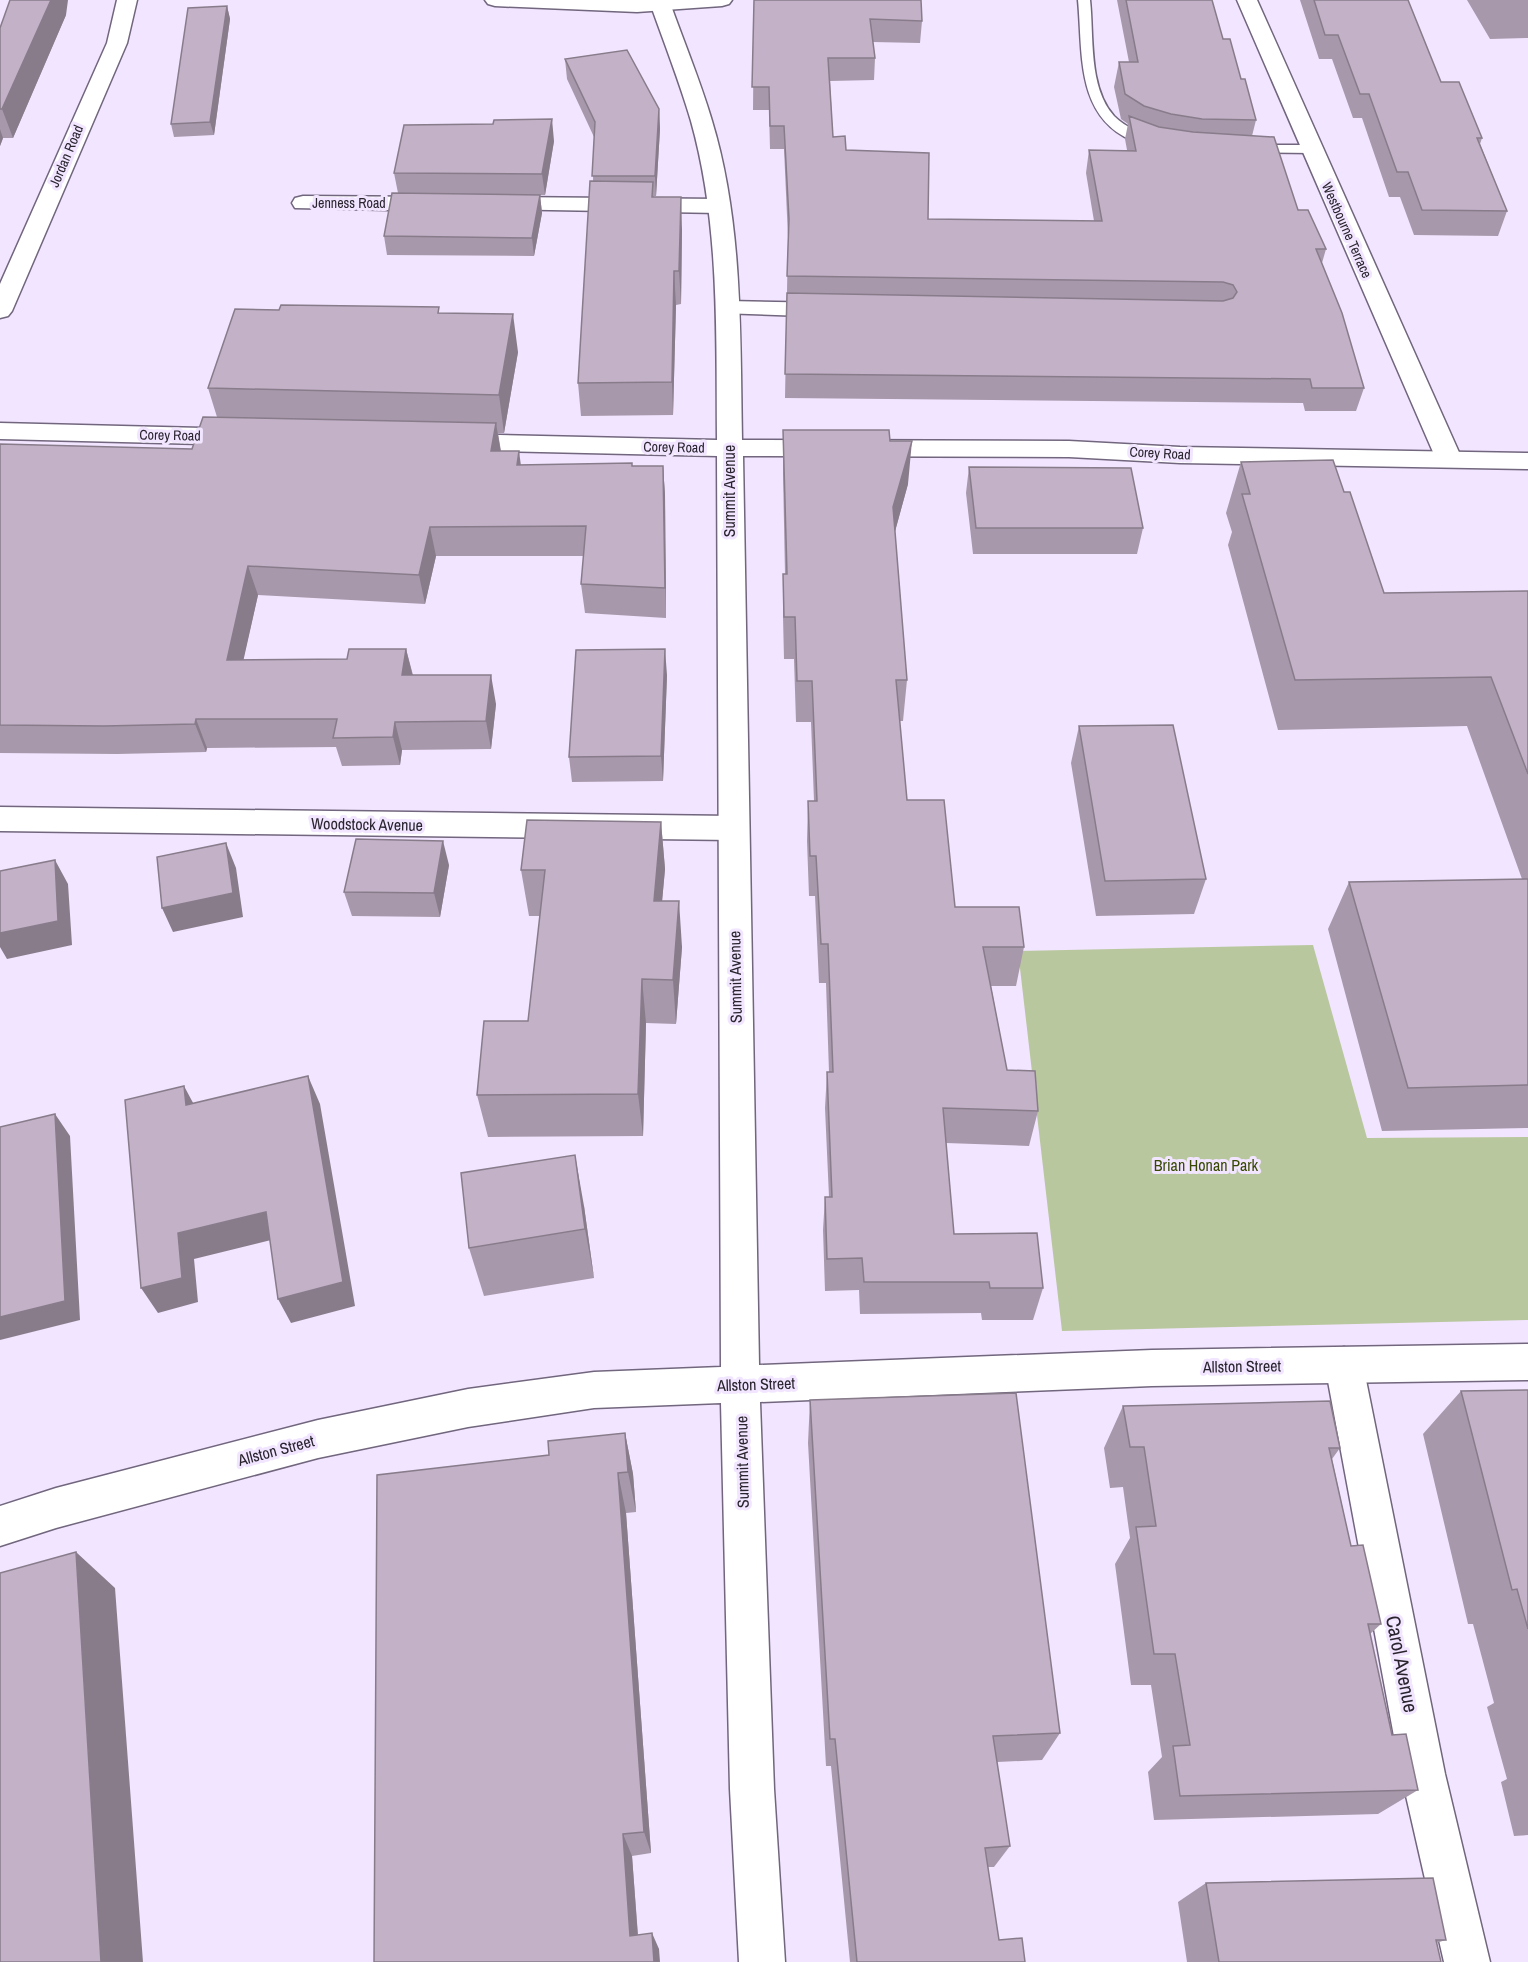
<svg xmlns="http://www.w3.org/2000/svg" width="1528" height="1962" viewBox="0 0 1528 1962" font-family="'Archivo Narrow',sans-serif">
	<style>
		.green { fill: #b9c79e }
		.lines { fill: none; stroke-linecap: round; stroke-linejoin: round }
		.service-casing { stroke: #71667d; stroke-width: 3 }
		.minor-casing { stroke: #71667d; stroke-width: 3 }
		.tertiary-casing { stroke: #71667d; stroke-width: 3 }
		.service { fill: #fff; fill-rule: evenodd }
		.minor { fill: #fff; fill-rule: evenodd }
		.tertiary { fill: #fff; fill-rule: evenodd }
		.wall { fill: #a898ab }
		.shaded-wall { fill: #887c8b }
		.building { fill: #c3b1c7; stroke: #887c8b; stroke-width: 1.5 }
		.labels { text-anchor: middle; stroke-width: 6; stroke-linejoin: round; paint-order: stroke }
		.far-street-label { font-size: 14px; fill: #29242e; stroke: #f1e5ff }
		.street-label { font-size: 16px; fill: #29242e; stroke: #f1e5ff }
		.park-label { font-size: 16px; fill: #374800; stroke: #f1e5ff }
		.near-street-label { font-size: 20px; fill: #29242e; stroke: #f1e5ff }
	</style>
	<rect width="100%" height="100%" fill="#f1e5ff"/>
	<path class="green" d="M1313 945 1367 1138 1528 1137V1320L1062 1331 1018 951Z"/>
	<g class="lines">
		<g class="service-casing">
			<path id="service" d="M1078 0H1090C1094 36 1088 87 1114 116 1126 128 1143 134 1158 141V147C1149 149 1140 143 1131 140 1075 115 1083 51 1078 0Z
				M1249 145H1312L1319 149 1312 153 1244 152V146Z"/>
		</g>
		<g class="minor-casing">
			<path id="minor" d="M117 0H137L127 43 12 311 8 316 0 318V284L107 43Z
				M485 0H732L729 4 722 6 637 12 495 6 488 4Z
				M1237 0H1257L1462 459 1458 465 1449 467 1440 465 1436 459Z
				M303 196 436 197 444 199 447 204 444 209 436 211 295 208 292 203 295 198Z
				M496 197 719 199 727 201 730 206 727 211 719 213 488 209 485 204 488 199Z
				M728 301 831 303 839 305 843 310 839 315 831 317 720 313 716 308 720 303Z
				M0 807 733 816 744 820 748 828 744 836 733 840 0 831Z
				M1344 1347 1357 1352 1363 1365 1445 1774 1490 1962H1444L1401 1774 1325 1365 1331 1352Z"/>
		</g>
		<g class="tertiary-casing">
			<path id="tertiary" d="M649 0H669C683 40 700 80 712 121 743 223 740 334 742 440L1069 441 1180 447 1528 453V469L1180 463 1069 457 743 456 759 1365 1152 1350 1528 1344V1380L1152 1386 760 1402 774 1789 785 1962H739L730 1789 721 1403 594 1408 468 1427 318 1458 56 1528 0 1546V1506L56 1488 318 1420 468 1389 594 1372 721 1367 717 456 456 450 447 448 443 442 447 436 456 434 717 440C716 334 720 224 691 121 679 80 663 40 649 0Z
				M0 423 243 429 252 431 256 437 252 443 243 445 0 439Z"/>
		</g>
		<use href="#service" class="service"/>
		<use href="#minor" class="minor"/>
		<use href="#tertiary" class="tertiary"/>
	</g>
	<path class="wall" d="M754 0 922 21 920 43 873 42 875 58 874 80 830 81 833 137 846 150 928 219 1094 221 1086 173 1089 150H1127L1125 139 1128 124 1121 119 1114 87 1119 62H1129L1117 0H1212L1223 39 1241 79 1256 120 1252 136 1298 210 1326 249 1322 263 1364 388 1356 411H1305L1303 403 785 398 788 238 784 149H770L769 110H753Z
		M1300 0H1408L1441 82 1482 138 1480 144 1507 211 1498 236 1414 235 1400 197H1389L1362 118H1353L1332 59H1319Z
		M1467 0H1528V38L1490 39Z
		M227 6 230 19 214 135 174 137 171 124Z
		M66 15 13 138H3L0 146V28Z
		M565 59 659 109 660 129 656 196H654V197L682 230 681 304 676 305 673 415 581 416 578 383 593 181 594 137 567 79Z
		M554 141 545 195H540L542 213 534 256 387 255 384 236 398 193 394 173Z
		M440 313 518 352 504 433H498L501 451 520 465 632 466H663L665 495 666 618 585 613 581 584 584 556H436L425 604 258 595 243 660 347 659 406 649 413 675 496 704 491 749 402 750 400 765 342 766 336 747 207 748 206 752 117 754 0 753V444L192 449 217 417 208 388Z
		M783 430 890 441 908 484 895 531 907 680 903 721H899L907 800 955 907 1024 947 1016 986H991L1007 1070 1038 1111 1029 1146 946 1143 954 1234 1043 1288 1033 1320H982L981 1313 860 1314 859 1290 825 1291 823 1230 825 1197H829L825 1108 827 1072H829L826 983H819L815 896H809L807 841 808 801H814L811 722H796L794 659H784L783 617V574H785L783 473Z
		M1241 462 1344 492 1384 593 1528 591V1128L1382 1131 1328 929 1349 882 1522 879 1467 726 1278 730 1228 545 1232 532 1226 513Z
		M969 467 1143 528 1137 554H973L966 493Z
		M667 675 663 781 572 782 569 757Z
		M1079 726 1206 879 1194 914 1096 916 1071 763Z
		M661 822 665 869 662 901 682 947 676 1024 646 1023 643 1136 488 1137 477 1095 528 1021 540 916H529L521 870Z
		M449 865 440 917 352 916 344 892Z
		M584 1206 594 1278 484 1296 469 1248Z
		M1528 1390V1835L1514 1836 1501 1782 1507 1779 1487 1707 1494 1703 1473 1624H1468L1423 1434 1461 1391Z
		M810 1400 1060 1733 1042 1760 997 1762 1010 1846 994 1867H988L999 1940 1025 1962H850L831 1766H826L808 1443Z
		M1123 1406 1340 1448 1332 1459 1351 1546 1381 1624 1370 1634 1392 1735 1418 1790 1378 1814 1154 1820 1148 1772 1162 1757 1151 1685H1131L1115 1564 1130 1538 1123 1487 1110 1488 1104 1448Z
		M625 1433 633 1474 636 1512 626 1513 651 1853 632 1856 638 1935 659 1949 374 1962 549 1455Z
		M1206 1883 1446 1940 1436 1943 1441 1962H1187L1178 1902Z"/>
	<path class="shaded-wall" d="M51 0H68L66 15 13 138 2 109Z
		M227 6 230 19 214 135 210 122Z
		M659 109 660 129 656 196 655 176Z
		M552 119 554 141 545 195 542 174Z
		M0 129 3 138 0 146Z
		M540 195 542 213 534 256 532 238Z
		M681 197 682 230 681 304 679 271Z
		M674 271 676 305 673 415 672 382Z
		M513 314 518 352 504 433 499 395Z
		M496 423 501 453 491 451Z
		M912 441 908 484 890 550 893 507Z
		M519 451 523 481 517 465Z
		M663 466 665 495 666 618 665 588Z
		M430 527 436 556 425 604 419 575Z
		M248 566 258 595 237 689 227 660Z
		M406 649 413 677 402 675Z
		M665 649 667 675 663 781 661 756Z
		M491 675 496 704 491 749 486 721Z
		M196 719 207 748 206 752 195 724Z
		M395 722 402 750 400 765 393 737Z
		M661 822 665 869 658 946 654 901Z
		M443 841 449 865 440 917 434 893Z
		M226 843 236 868 243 917 173 932 162 908Z
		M55 860 68 884 72 945 7 959 0 947V933Z
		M679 901 682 947 676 1024 673 980Z
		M642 979 646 1023 643 1136 638 1094Z
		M308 1076 320 1104 355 1306 291 1323 278 1299Z
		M184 1086 199 1114 186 1105Z
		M55 1114 70 1136 80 1320 0 1340V1317Z
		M575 1155 584 1206 594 1278 585 1229Z
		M266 1212 279 1238 194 1259 198 1302 158 1313 141 1288 178 1233Z
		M625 1433 633 1474 636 1512 628 1472Z
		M618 1473 626 1513 651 1853 644 1832Z
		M76 1552 115 1588 143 1962H101Z
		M623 1834 632 1856 639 1952 630 1936Z
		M652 1933 659 1949 660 1962H654Z"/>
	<path class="building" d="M10 0H51L2 109H0V28Z
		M754 0H921L922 21 870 19 875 58H828L833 137 845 136 846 150 929 153 928 219 1102 221 1089 150 1136 151 1129 116 1159 127 1193 132 1274 137 1298 210H1308L1326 249H1316L1342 313 1364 388H1312L1310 379 785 374 787 293 1223 301 1233 298 1237 292 1233 285 1223 282 787 276 789 219 784 126H770L769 87H752Z
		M1126 0H1212L1223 39H1230L1241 79H1245L1256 120 1202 119 1171 114 1144 106 1125 94 1119 62H1138Z
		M1314 0H1408L1441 82H1459L1482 138H1477L1507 211 1422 210 1408 172H1397L1369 94H1360L1338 35H1325Z
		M227 6 210 122 171 124 188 8Z
		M627 50 659 109 655 176H592L595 122 565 59Z
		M552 119 542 174 394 173 404 125 493 124 494 120Z
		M590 181 653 182 652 197H681L679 271H674L672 382 578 383Z
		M392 193 540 195 532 238 384 236Z
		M281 305 439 307 438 313 513 314 499 395 208 388 235 309 279 310Z
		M203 417 496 423 491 451H519L517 465 632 463V466H663L665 588 581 584 586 526 430 527 419 575 248 566 227 660 347 659 349 649H406L402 675H491L486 721 395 722 393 737 333 738 337 719H196L195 724 104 726 0 725V444L192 449Z
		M783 430H889L890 441H912L893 507 907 680H896L907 800H944L955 907H1019L1024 947H983L1007 1070 1035 1071 1038 1111 943 1108 954 1234 1037 1233 1043 1288H990L989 1282H864L862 1258 827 1259 825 1197H832L827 1072H833L828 944H821L816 856H810L808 801H817L812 681H797L795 617H784L783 574H787Z
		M1333 460 1344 492H1350L1384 593 1528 591V774L1491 677 1295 680 1242 494H1250L1241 462Z
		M969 467 1131 468 1143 528H976Z
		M665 649 661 756 569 757 576 650Z
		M1173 725 1206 879 1105 881 1079 726Z
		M527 820 661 822 654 901H679L673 980 642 979 638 1094 477 1095 484 1021H528L545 870H521Z
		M356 839 443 841 434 893 344 892Z
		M226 843 233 893 162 908 157 857Z
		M55 860 58 921 0 933V871Z
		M1528 879V1085L1408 1088 1349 882Z
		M308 1076 343 1282 278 1299 266 1212 178 1233 182 1278 141 1288 125 1100 184 1086 186 1105Z
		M55 1114 65 1301 0 1317V1127Z
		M575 1155 585 1229 469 1248 461 1173Z
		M1528 1390V1629L1517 1589 1512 1590 1461 1391Z
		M1016 1393 1060 1733 993 1736 1010 1846 985 1848 999 1940 1022 1938 1025 1962H857L835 1739H830L810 1400Z
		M1330 1401 1340 1448H1329L1351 1546 1363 1545 1381 1624H1368L1392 1735 1406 1734 1418 1790 1180 1796 1173 1746 1190 1745 1175 1654H1154L1136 1527 1156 1526 1144 1447H1130L1123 1406Z
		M625 1433 628 1472 618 1473 644 1832 623 1834 630 1936 652 1933 654 1962H374L377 1475 549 1455 548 1441Z
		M76 1552 101 1962H0V1573Z
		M1433 1878 1446 1940H1436L1441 1962H1219L1206 1883Z"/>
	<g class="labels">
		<g class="far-street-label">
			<text transform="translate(66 156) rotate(-67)" y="5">Jordan Road</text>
			<text x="349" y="208">Jenness Road</text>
			<text transform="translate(1347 230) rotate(66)" y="5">Westbourne Terrace</text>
			<text transform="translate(170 435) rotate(1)" y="5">Corey Road</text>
			<text transform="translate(674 447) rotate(1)" y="5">Corey Road</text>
			<text transform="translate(1160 453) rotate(3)" y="5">Corey Road</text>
		</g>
		<g class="street-label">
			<text transform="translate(729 491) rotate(-90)" y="6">Summit Avenue</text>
			<text transform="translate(367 824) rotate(1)" y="6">Woodstock Avenue</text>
			<text transform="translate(735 977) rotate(-91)" y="6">Summit Avenue</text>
			<text transform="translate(1242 1366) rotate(-1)" y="6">Allston Street</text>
			<text transform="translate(756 1384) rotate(-2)" y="6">Allston Street</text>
			<text transform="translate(276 1450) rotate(-15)" y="6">Allston Street</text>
			<text transform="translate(742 1462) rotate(-91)" y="6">Summit Avenue</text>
		</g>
		<g class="park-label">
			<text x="1206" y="1171">Brian Honan Park</text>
		</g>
		<g class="near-street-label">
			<text transform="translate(1402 1664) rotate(79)" y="7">Carol Avenue</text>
		</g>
	</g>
</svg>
